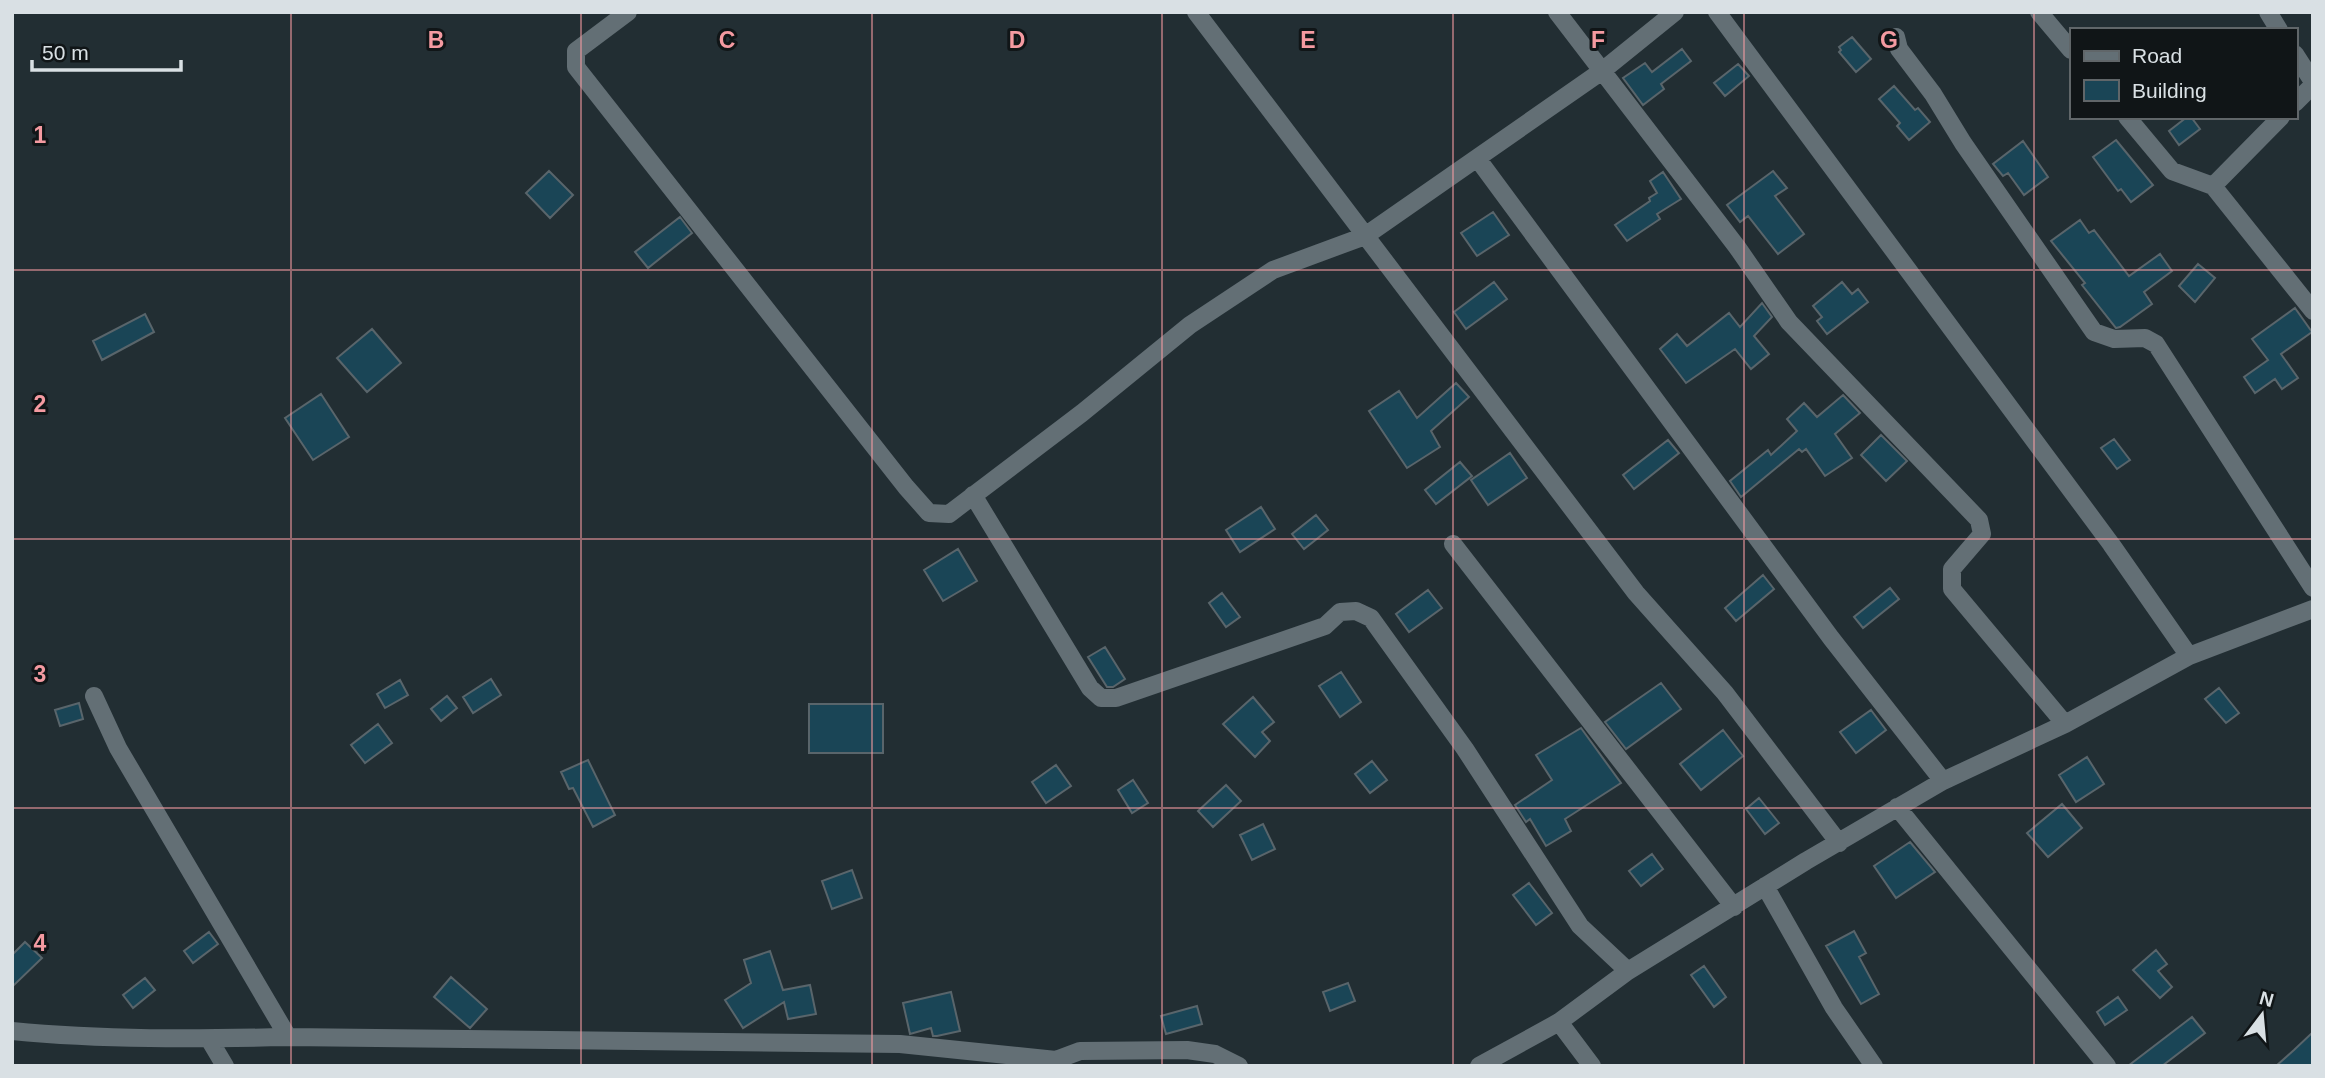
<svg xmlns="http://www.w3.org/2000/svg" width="2325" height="1078" viewBox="0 0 2325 1078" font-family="Helvetica,sans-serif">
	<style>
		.building { fill: #1a4556; stroke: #59656b; stroke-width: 2 }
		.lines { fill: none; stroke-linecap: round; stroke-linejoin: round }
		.street { stroke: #636f75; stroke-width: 18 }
		.grid { fill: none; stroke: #f49aa1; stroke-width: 2; stroke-opacity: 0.55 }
		.grid-label { font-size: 23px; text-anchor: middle; font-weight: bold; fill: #f49aa1; stroke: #101517; stroke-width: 6; stroke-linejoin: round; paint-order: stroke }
	</style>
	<rect width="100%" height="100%" fill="#222e33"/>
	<path class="building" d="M1852 37 1871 59 1856 72 1839 52 1841 50 1839 47Z
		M1682 49 1691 61 1661 84 1664 89 1643 105 1623 78 1645 63 1652 72Z
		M1738 64 1749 76 1725 96 1714 83Z
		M1894 86 1915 110 1918 108 1930 122 1909 140 1897 126 1900 123 1879 99Z
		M2187 117H2191L2200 129 2179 145 2169 131Z
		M2116 140 2153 185 2131 202 2121 189 2118 191 2093 157Z
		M2023 141 2048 177 2024 195 2008 173 2003 176 1993 164Z
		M549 171 573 195 550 218 526 193Z
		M1773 171 1787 188 1775 196 1804 234 1778 254 1748 216 1740 222 1727 205Z
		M1663 172 1681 199 1657 214 1660 219 1627 241 1615 225 1650 201 1649 198 1657 193 1650 181Z
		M1493 212 1509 235 1477 256 1461 233Z
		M680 217 692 233 648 268 635 252Z
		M2080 220 2089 233 2094 230 2129 276 2160 254 2172 271 2144 292 2152 304 2120 327 2116 328 2082 285 2085 283 2051 241Z
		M2198 264 2215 278 2195 302 2179 286Z
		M1494 282 1507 299 1466 329 1454 312Z
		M1842 282 1852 294 1858 289 1868 302 1827 334 1817 321 1822 317 1813 306Z
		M1762 303 1772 317 1754 336 1769 354 1751 369 1735 349 1686 383 1660 349 1677 334 1687 346 1729 313 1740 327Z
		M2295 308 2312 332 2281 354 2298 378 2282 389 2275 379 2255 393 2244 377 2268 360 2252 339Z
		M145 314 154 332 102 360 93 341Z
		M372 329 401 363 367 392 337 358Z
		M1456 383 1469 397 1431 431 1440 447 1407 468 1369 411 1399 391 1417 418Z
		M321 394 349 437 313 460 285 418Z
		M1843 395 1860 413 1835 434 1852 458 1825 476 1806 449 1802 452 1799 449 1741 497 1730 481 1768 450 1771 455 1797 431 1787 419 1804 403 1817 417Z
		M1881 435 1907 461 1886 481 1861 455Z
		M2114 439 2130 460 2117 469 2101 448Z
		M1668 440 1679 453 1634 489 1623 475Z
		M1510 453 1527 478 1488 505 1471 480Z
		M1460 462 1472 476 1436 504 1425 490Z
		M1261 507 1275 529 1240 552 1226 530Z
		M1316 515 1328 530 1304 549 1292 534Z
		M958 549 977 581 943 601 924 570Z
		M1763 575 1774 589 1736 621 1725 608Z
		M1890 588 1899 599 1863 628 1854 617Z
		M1428 590 1442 608 1409 632 1396 614Z
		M1222 593 1240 617 1226 627 1209 603Z
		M1105 647 1125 679 1113 687H1107L1088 657Z
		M1341 672 1361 702 1340 717 1319 686Z
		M491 679 501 695 473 713 463 697Z
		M400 680 408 695 385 708 377 694Z
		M1661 683 1681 709 1626 749 1605 722Z
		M2219 688 2239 713 2226 723 2205 699Z
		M447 696 457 708 441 721 431 709Z
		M1253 697 1274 722 1262 732 1270 741 1255 757 1223 724Z
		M79 703 83 719 60 726 55 710Z
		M809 704H883V753H809Z
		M1871 710 1886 730 1856 753 1840 732Z
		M378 724 392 743 365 763 351 745Z
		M1581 728 1621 783 1565 819 1571 831 1546 846 1530 819 1526 822 1515 805 1552 780 1536 755Z
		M1723 730 1743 756 1701 790 1680 764Z
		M2087 757 2104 784 2076 802 2059 775Z
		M588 760 615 815 593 827 573 788 569 789 561 772Z
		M1372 761 1387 780 1370 793 1355 774Z
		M1056 765 1071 786 1046 803 1032 782Z
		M1133 780 1148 803 1132 813 1118 790Z
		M1226 785 1241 801 1213 827 1198 811Z
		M1759 798 1779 823 1765 834 1746 809Z
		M2062 804 2082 828 2048 857 2027 833Z
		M1263 824 1275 849 1252 860 1240 835Z
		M1910 842 1935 872 1896 898 1874 866Z
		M1652 854 1663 869 1641 886 1629 871Z
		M852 870 862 898 832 909 822 881Z
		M1529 883 1552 913 1536 925 1513 895Z
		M1854 931 1866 953 1859 957 1879 994 1861 1004 1826 946Z
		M209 932 218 944 193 963 184 951Z
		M25 942 42 958 12 987V955Z
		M2156 950 2167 964 2158 971 2172 987 2160 998 2133 970Z
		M770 951 783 990 810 985 816 1014 788 1019 784 1002 743 1028 725 1000 751 983 744 960Z
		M1704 966 1726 997 1714 1007 1691 975Z
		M451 977 487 1009 470 1028 434 997Z
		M145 978 155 990 133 1008 123 995Z
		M1348 983 1355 1001 1330 1011 1323 992Z
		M951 992 960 1031 937 1036H933L931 1028 910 1034 903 1003Z
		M2118 997 2127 1010 2105 1025 2097 1012Z
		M1197 1006 1202 1024 1166 1034 1161 1016Z
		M2192 1017 2205 1033 2162 1066H2128Z
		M2313 1032V1066H2276L2294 1050Z"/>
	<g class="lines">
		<path class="street" d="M628 12 576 51V67L906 487 929 513 949 514 1082 413 1190 325 1273 270 1365 236 1602 71 1675 12
			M1196 12 1636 593 1725 693 1839 843
			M1557 12 1737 247 1789 322 1979 520 1982 534 1952 569V589L2065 724
			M1717 12 2111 544 2189 656
			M2039 12 2071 50
			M2268 12 2279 30
			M1896 37 1899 49 1933 94 1963 143 2094 332 2114 339 2145 338 2156 344 2313 588
			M2295 54 2313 82
			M2295 103 2313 85
			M2127 117 2172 171 2213 186 2313 311
			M1477 158 1831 638 1943 781
			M2213 186 2281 117
			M973 495 1090 688 1101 698H1116L1325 626 1340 612 1356 611 1371 618 1465 749 1580 926 1628 971
			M1453 544 1734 907
			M94 696 118 748 288 1037
			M1897 807 2107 1066
			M1765 886 1834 1008 1874 1066
			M1559 1022 1592 1066
			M12 1031C104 1040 196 1039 288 1037L900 1044 1056 1060 1080 1051 1187 1050 1215 1054 1239 1066
			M209 1039 225 1066
			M1479 1066 1559 1022 1628 971 1806 861 1943 781 2065 724 2189 656 2313 609"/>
	</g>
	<path class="grid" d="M291 12V1066M581 12V1066M872 12V1066M1162 12V1066M1453 12V1066M1744 12V1066M2034 12V1066M12 270H2313M12 539H2313M12 808H2313"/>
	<g class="grid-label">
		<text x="436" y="48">B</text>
		<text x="727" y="48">C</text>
		<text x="1017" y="48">D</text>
		<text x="1308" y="48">E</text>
		<text x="1598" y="48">F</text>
		<text x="1889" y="48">G</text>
		<text x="40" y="143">1</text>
		<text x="40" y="412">2</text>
		<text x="40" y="682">3</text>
		<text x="40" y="951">4</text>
	</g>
	<rect width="2325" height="1078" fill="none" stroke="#d9e0e4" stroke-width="28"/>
	<rect x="2070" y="28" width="228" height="91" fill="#101517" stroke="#606669" stroke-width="2"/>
	<rect x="2084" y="51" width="35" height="10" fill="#636f75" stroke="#606669" stroke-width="2"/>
	<text x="2132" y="63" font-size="21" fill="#d9e0e4">Road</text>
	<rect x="2084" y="80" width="35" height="21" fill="#1a4556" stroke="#606669" stroke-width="2"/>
	<text x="2132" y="98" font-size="21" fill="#d9e0e4">Building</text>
	<g transform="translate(2262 1015) rotate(16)" stroke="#101517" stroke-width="5" paint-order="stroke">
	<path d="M0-5L12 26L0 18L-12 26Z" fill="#d9e0e4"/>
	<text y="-10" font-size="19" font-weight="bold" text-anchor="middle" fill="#d9e0e4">N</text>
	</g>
	<path d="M32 60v10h149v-10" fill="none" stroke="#d9e0e4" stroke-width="3.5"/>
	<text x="42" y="60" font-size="21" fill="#d9e0e4" stroke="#101517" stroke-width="5" paint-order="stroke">50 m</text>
</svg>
